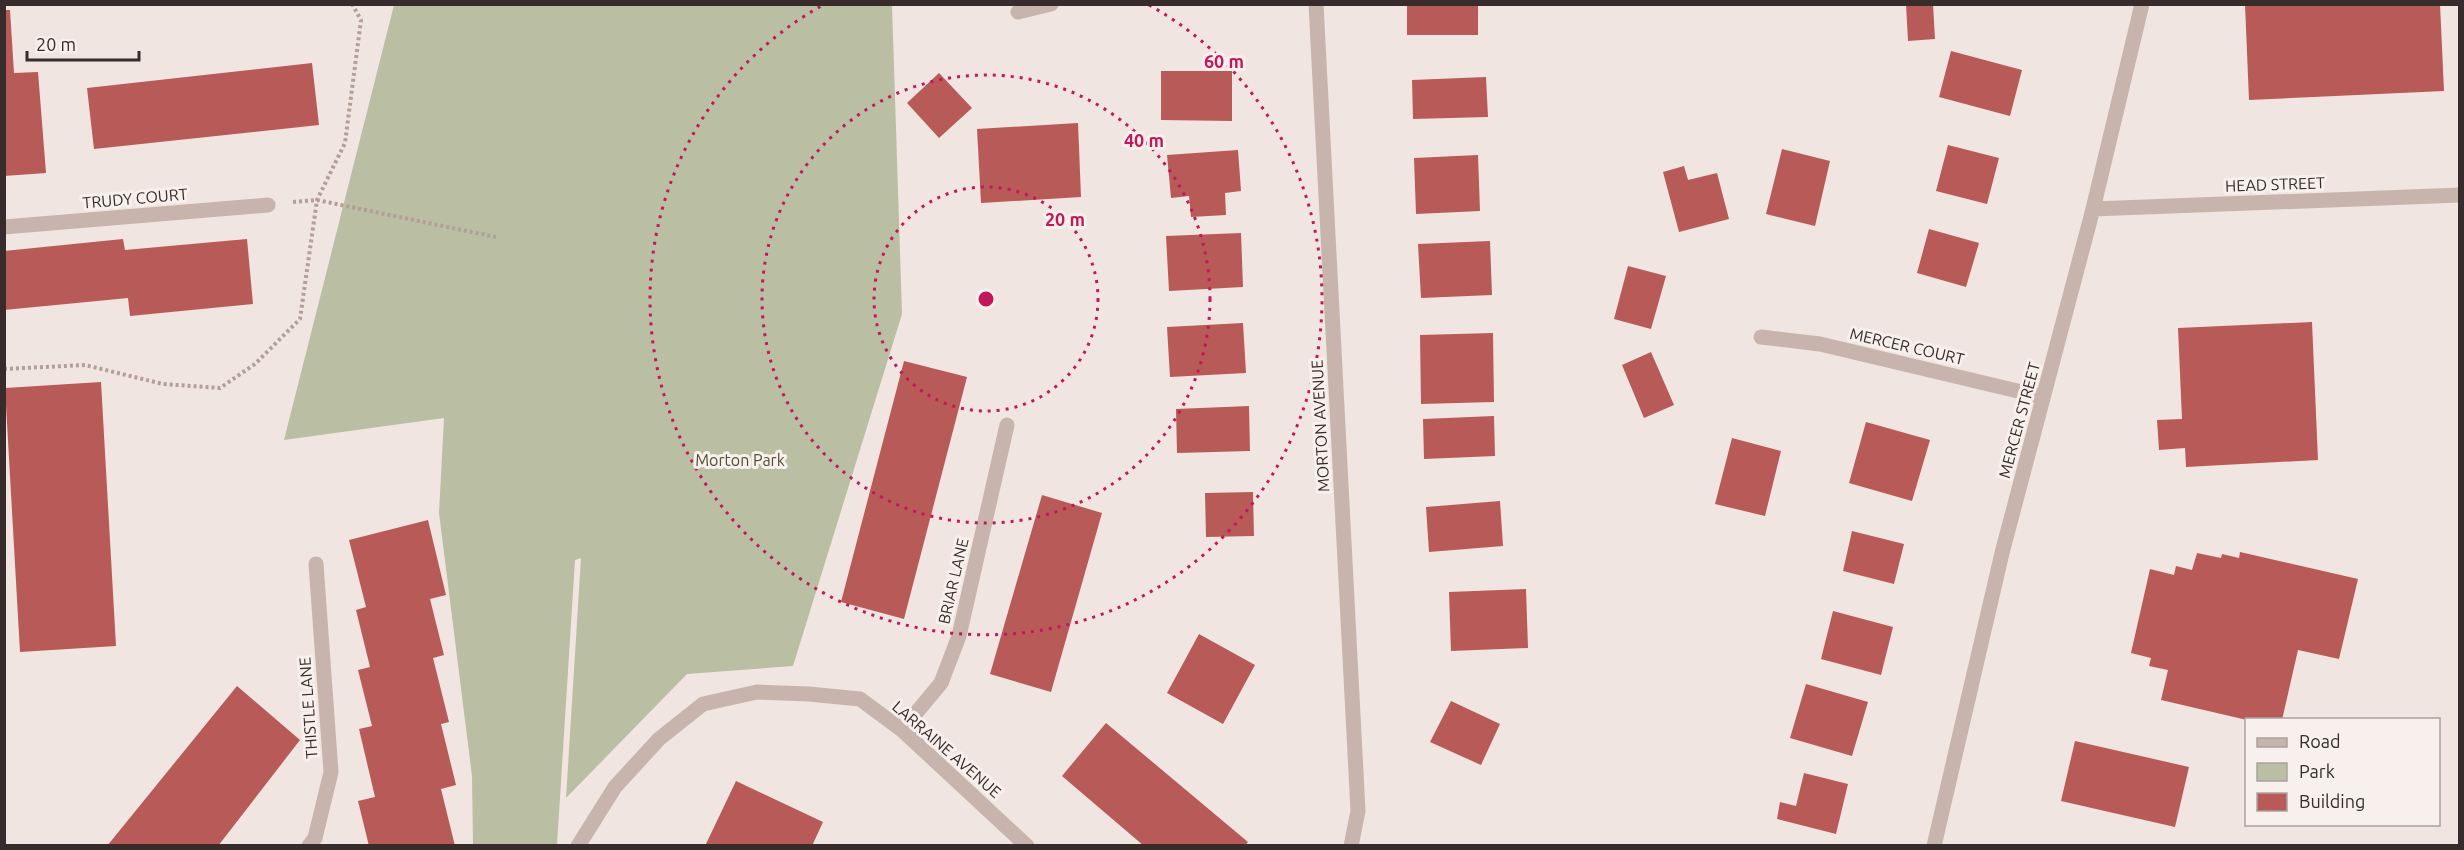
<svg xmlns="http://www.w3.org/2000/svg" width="2464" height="850" viewBox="0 0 2464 850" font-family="Ubuntu,sans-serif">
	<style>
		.green { fill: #babea2 }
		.building { fill: #b85a57 }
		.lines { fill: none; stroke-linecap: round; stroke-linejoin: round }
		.path { stroke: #b39e98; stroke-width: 4; stroke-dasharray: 3 3; stroke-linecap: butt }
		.service { stroke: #c7b4ad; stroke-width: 15 }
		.minor { stroke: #c7b4ad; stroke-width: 15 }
		.ring { fill: none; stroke: #c2185b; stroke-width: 3; stroke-dasharray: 3 6 }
		.labels { text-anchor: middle; stroke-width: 6; stroke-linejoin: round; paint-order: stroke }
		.street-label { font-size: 16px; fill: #372c2b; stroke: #f8f0ec }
		.park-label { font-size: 16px; fill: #4d5232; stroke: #f8f0ec }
		.centre { fill: #c2185b; stroke: #f8f0ec; stroke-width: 3 }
		.ring-label { font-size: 18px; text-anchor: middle; font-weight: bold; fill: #c2185b; stroke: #f8f0ec; stroke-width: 6; stroke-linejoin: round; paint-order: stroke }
	</style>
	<rect width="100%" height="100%" fill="#f0e5e0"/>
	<path class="green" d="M394 5H892L902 314 793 666 687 674 566 798 581 558 575 560 557 845H473L472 776 439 513 444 418 284 440Z"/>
	<path class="building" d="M1407 4H1478V35H1407Z
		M1906 4H1933L1935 39 1908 41Z
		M2245 4H2440L2444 91 2249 100Z
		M4 10H10L14 73 38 72 46 173 4 176Z
		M1951 51 2022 70 2010 116 1939 97Z
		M312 63 319 125 94 149 87 88Z
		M1161 71H1232V121L1161 120Z
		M939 73 972 108 939 138 907 103Z
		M1486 77 1488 117 1413 119 1412 80Z
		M1078 123 1081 197 981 203 977 129Z
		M1948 145 1999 158 1987 204 1936 191Z
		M1782 149 1830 161 1815 226 1766 214Z
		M1238 150 1241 191 1225 193 1226 215 1191 217 1189 196 1171 198 1167 155Z
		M1478 155 1480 211 1416 214 1414 158Z
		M1684 166 1688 180 1717 173 1729 219 1679 232 1663 172Z
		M1929 229 1979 243 1966 287 1917 273Z
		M1241 233 1243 287 1169 291 1166 236Z
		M123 239 125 250 247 239 253 304 130 316 128 298 4 310V251Z
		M1490 241 1492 295 1421 298 1418 244Z
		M1628 266 1666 276 1651 329 1614 319Z
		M2312 322 2318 460 2186 467 2185 448 2159 450 2157 420 2182 419 2178 328Z
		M1243 323 1246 373 1170 377 1167 327Z
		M1493 333 1494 402 1421 404 1420 335Z
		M1651 352 1674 405 1644 418 1622 365Z
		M904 361 967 377 904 619 841 602Z
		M101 382 116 646 20 652 5 388Z
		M1249 406 1250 451 1177 453 1176 409Z
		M1494 416 1495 456 1424 459 1423 419Z
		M1866 422 1930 440 1912 501 1849 483Z
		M1732 438 1781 451 1765 516 1715 504Z
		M1253 492 1254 536 1206 537 1205 493Z
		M1042 495 1102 513 1051 692 990 674Z
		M1500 501 1503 546 1429 552 1426 507Z
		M428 520 446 595 430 599 444 655 433 658 449 722 441 724 456 785 441 789 455 846H369L358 801 375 797 359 729 372 726 358 670 370 667 356 610 366 607 349 540Z
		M1852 531 1904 544 1894 584 1843 571Z
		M2240 552 2358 579 2339 659 2298 650 2282 720H2247L2161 700 2168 670 2149 666 2151 658 2131 653 2150 569 2174 575 2176 566 2192 570 2197 553 2221 558 2222 554 2239 558Z
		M1526 589 1528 648 1451 651 1449 592Z
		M1833 611 1893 627 1881 675 1821 659Z
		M1199 634 1255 665 1223 724 1167 693Z
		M1806 684 1868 702 1852 756 1790 738Z
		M237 686 300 740 218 846H107Z
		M1451 701 1500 724 1481 765 1430 742Z
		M1106 723 1248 842 1245 846H1144L1062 776Z
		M2075 741 2189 767 2175 827 2061 801Z
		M1804 773 1848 784 1836 834 1777 819 1780 802 1796 806Z
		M736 781 823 822 812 846H705Z"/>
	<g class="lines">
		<path class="path" d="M293 202 317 200 496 237
			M4 369 85 365 163 384 220 388 255 364 300 319 317 200 345 143 361 20 352 4"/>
		<path class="service" d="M902 730 941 683 959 636 1007 425
			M309 846 315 838 331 772 316 564"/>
		<path class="minor" d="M1316 4 1358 811 1351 846
			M1018 12 1051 4
			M2093 209 2460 195
			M4 227 268 205
			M1761 337 1820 344 2043 397
			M578 846 615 787 659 739 703 704 757 692 809 694 860 699 902 730 1027 846
			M1934 846 2002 553 2093 209 2142 4"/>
	</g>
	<g class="ring">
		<circle cx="986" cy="299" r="112"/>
		<circle cx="986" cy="299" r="224"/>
		<path d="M1149 5A336 336 0 1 1 823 5"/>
	</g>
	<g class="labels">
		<g class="street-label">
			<text transform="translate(2275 184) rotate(-2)" y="6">HEAD STREET</text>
			<text transform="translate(135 198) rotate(-5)" y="6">TRUDY COURT</text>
			<text transform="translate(1907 346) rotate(13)" y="6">MERCER COURT</text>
			<text transform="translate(2019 420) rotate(-75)" y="6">MERCER STREET</text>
			<text transform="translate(1320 426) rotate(-93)" y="6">MORTON AVENUE</text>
			<text transform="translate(953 581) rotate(-77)" y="6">BRIAR LANE</text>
			<text transform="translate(308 708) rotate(-94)" y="6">THISTLE LANE</text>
			<text transform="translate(947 749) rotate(41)" y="6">LARRAINE AVENUE</text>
		</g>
		<g class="park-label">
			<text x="740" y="466">Morton Park</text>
		</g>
	</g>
	<circle cx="986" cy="299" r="9" class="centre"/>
	<g class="ring-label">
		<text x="1224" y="68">60 m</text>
		<text x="1144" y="147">40 m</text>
		<text x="1065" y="226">20 m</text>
	</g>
	<rect width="2464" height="850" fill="none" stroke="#372c2b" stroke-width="12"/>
	<rect x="2245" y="718" width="195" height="108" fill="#f8f0ec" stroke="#aba29f" stroke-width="1.5"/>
	<rect x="2257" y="738" width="30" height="9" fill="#c7b4ad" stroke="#aba29f" stroke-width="1.5"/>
	<text x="2299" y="748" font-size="18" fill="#372c2b">Road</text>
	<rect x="2257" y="763" width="30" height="18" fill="#babea2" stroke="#aba29f" stroke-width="1.5"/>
	<text x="2299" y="778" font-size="18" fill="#372c2b">Park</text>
	<rect x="2257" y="793" width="30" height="18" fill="#b85a57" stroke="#aba29f" stroke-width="1.5"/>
	<text x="2299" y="808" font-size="18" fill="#372c2b">Building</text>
	<path d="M27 51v9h112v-9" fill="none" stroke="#372c2b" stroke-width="3"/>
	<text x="36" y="51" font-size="18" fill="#372c2b" stroke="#f8f0ec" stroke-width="4.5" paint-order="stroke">20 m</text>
</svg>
